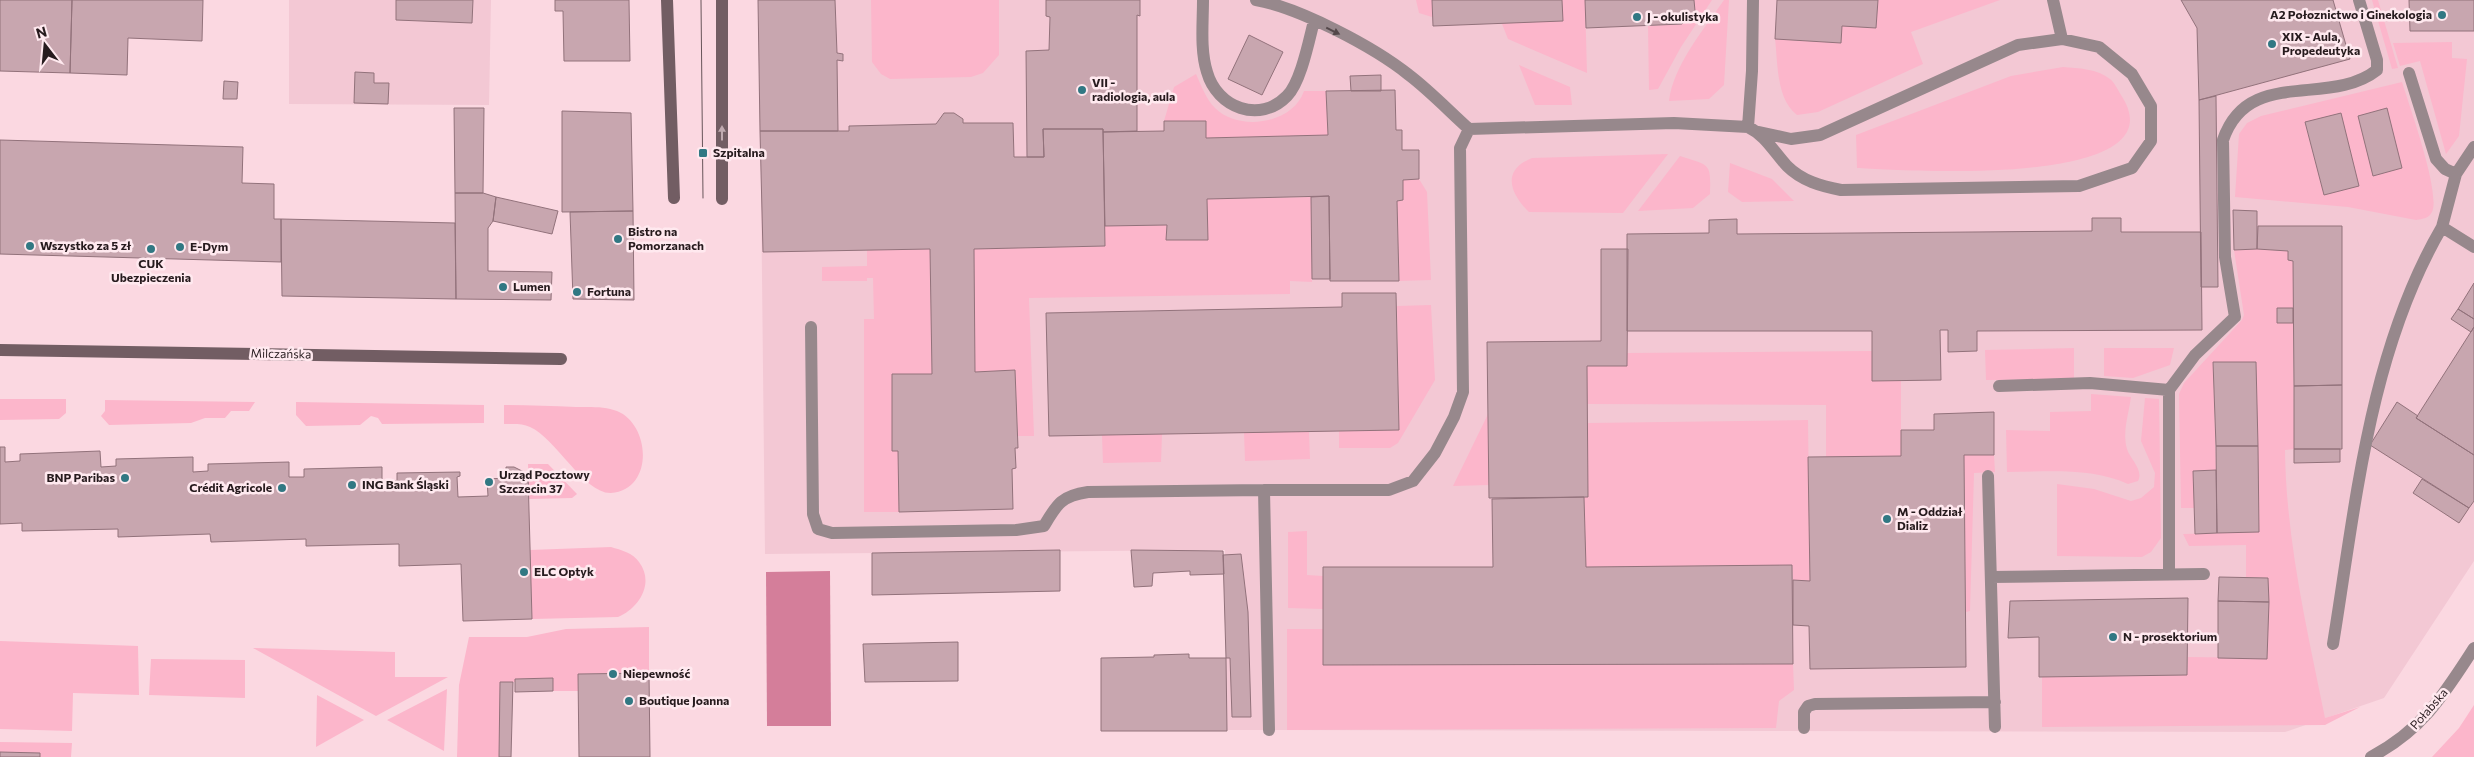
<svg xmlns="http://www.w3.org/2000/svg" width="2474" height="757" viewBox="0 0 2474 757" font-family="Commissioner,sans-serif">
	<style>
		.built { fill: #f3c8d4 }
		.green { fill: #fcb6cb; fill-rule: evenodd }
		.water { fill: #d47e9a }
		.building { fill: #c8a6af; stroke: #92727b }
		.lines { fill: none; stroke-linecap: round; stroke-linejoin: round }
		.street { stroke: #97888c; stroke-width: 12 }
		.secondary { stroke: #725d63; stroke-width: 12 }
		.tram { stroke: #68555a; stroke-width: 1 }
		.oneway { fill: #54474a }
		.oneway2 { fill: #c0aab0 }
		.poi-dot { fill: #317883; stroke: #ffe9ef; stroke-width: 2 }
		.labels { text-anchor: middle; stroke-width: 5; stroke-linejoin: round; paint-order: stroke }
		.poi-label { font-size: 12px; font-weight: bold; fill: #271b1e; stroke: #ffe9ef; text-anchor: start }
		.street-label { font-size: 12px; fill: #271b1e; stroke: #ffe9ef }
	</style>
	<rect width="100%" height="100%" fill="#fbd8e1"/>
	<path class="built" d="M289 0H491L489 105 289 104Z
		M759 0H2474V561L2384 698 2285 732 1227 730 1225 550 765 554Z"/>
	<path class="green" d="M871 0H999V55L983 73 971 77 890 79 881 74 872 62Z
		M1416 0H1432V17L1419 13Z
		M1531 0H1585L1587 73 1508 39 1502 24 1501 8Z
		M1694 0H1712L1681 47 1658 89 1649 90 1648 26 1682 24 1695 11Z
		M1724 0H1729L1724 85 1709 99 1669 101C1673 66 1704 29 1724 0Z
		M1878 0H2000L1911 32 1923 64 1818 112 1797 115C1776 99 1778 63 1775 39L1841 43 1842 26 1876 28Z
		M2372 0H2378L2398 68 2392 69Z
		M2452 42V58L2467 59 2459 136 2446 154 2420 61 2400 66 2393 43Z
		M1519 65 1570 87 1572 105H1535Z
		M2063 67C2078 68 2098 69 2110 79 2114 82 2118 90 2121 95 2184 190 1895 170 1857 168L1856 135 2011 76Z
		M1196 74C1201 85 1206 99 1215 108 1239 132 1293 124 1304 91H1326L1328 135 1206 138V121H1164L1174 87Z
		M2402 82C2409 105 2441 193 2432 212 2429 218 2423 219 2416 220L2348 207 2235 197 2239 134 2247 123 2261 116ZM2387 108 2402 168 2373 176 2358 116ZM2341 113 2359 186 2324 195 2305 123Z
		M1668 154 1623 213 1529 212C1509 192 1502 170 1532 158Z
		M1680 156C1710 166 1711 162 1710 194L1693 208 1638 211Z
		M1730 163 1772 179 1794 201 1742 202 1728 192Z
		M1419 179 1427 192 1431 280 1399 281 1397 201 1403 200V180Z
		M1311 197 1312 282 1290 281V294L1029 298 1034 436H1018L1015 371 975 372 974 249 1105 246V226L1167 225 1166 240H1207V199Z
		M930 249 932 374H892V451H898L899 512H864V319H874L873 278H867V281H822V267L867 266V250Z
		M2257 249 2288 251V260L2293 261V308H2277V323H2293L2294 449 2285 450C2286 540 2307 629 2325 718L2360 707 2325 725 2042 727V677L2187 675 2188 657 2267 658 2268 578 2246 577V545L2189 546 2183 534 2259 532 2256 362H2213L2216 470 2193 471 2195 508H2181L2179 394 2184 383 2242 320 2244 315 2234 250Z
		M1431 305 1435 380 1398 443 1390 448H1339V431L1399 429 1397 306Z
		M2074 348V379L1986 380 1985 350Z
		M2104 348H2174L2170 365 2133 378 2104 376Z
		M1872 351V381L1901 380V456L1826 457V405L1587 404V366H1627V353Z
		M2091 394 2131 397C2129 413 2122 432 2127 449 2130 459 2144 470 2138 481L2128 484C2090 467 2048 472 2007 472L2006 430 2050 431V412L2091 411Z
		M2145 398 2159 399 2161 538 2151 552 2142 557 2057 556V484L2094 489 2131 501 2141 498 2154 487 2155 473 2141 441Z
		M0 399H66V413L59 419 0 420Z
		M105 400 255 402 249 411H231L225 418H205L191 423 109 425 101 416 105 411Z
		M296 402 484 405V423L382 424 378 418 371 416 360 425 306 426 296 415Z
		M504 405C528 405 552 406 576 407 589 407 605 406 617 411 651 425 654 490 611 493 584 494 556 438 530 427 522 423 513 424 504 424Z
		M1488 414 1489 485 1453 486Z
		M1808 420 1810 581 1793 580 1792 565 1586 567 1584 497H1588V423Z
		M1244 432H1309L1310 459 1245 461Z
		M1162 434 1161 462 1103 463 1102 435Z
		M1964 455H1994L1995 472 1974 473 1970 611 1966 612Z
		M528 464H548L577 494 572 498 529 499Z
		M1307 531V575L1323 576V609L1288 608V532Z
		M611 547C621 550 633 553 639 562 655 583 639 608 618 617L532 619 530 550Z
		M649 627V673L578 674V691H553V678L516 679 515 682H501L499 757H457L459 685 469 637H527L566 629Z
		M1287 629H1323V665L1793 664 1794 690 1779 701 1776 728 1287 730Z
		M0 641 138 646 139 695 73 693 72 731 0 729Z
		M253 648 395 652V677H448L376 716Z
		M151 659 245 660V698L149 695Z
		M447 689 444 751 387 720Z
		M317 695 364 720 316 747Z
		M2474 705V757H2432L2459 728Z
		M0 742 72 743 71 757H40L39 753H0Z"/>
	<path class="water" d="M830 571 831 726H767L766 572Z"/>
	<path class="building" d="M0 0H72L70 73 0 71Z
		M72 0H203L202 41 128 38 127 75 70 73Z
		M396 0H473L472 23 396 20Z
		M555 0H629L630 61H564L563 11H555Z
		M758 0H835L837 53 843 54V61L837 60 838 131H760Z
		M1046 0H1140V16L1137 15V131L1103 132V129H1043L1044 157H1027L1026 51 1049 50 1050 17 1046 16Z
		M1432 0H1562L1563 21 1433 26Z
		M1585 0H1694L1695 11 1682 24 1586 28Z
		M1777 0H1878L1876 28 1842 26 1841 43 1775 39Z
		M2181 0H2333L2350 59 2199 100 2197 28Z
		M2409 0H2474V31H2410Z
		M1249 35 1283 52 1262 95 1228 79Z
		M355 72 374 73V83H389L388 104 354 103Z
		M1381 75V91H1351L1350 76Z
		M224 81 238 82 237 99H223Z
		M1395 90 1396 130H1402V150H1419V179L1403 180V200L1397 201 1399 281H1330L1329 196 1207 199 1208 240H1166L1167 225 1105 226 1103 132 1164 131V121H1206V138L1328 135 1326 91Z
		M2216 96 2218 287H2201L2199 100Z
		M454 108H484L483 193H455Z
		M2387 108 2402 168 2373 176 2358 116Z
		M562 111 631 113 633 211 562 212Z
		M944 113H954L963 119V123H1013L1014 157H1044L1043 129H1103L1105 246 974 249 975 372 1015 370 1018 448H1015L1016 468 1012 469 1013 509 899 512 898 451H892V374H932L930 249 763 252 760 131H849V126L936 124Z
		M2341 113 2359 186 2324 195 2305 122Z
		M0 140 243 147 242 183 274 184V219H281V262L0 254Z
		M455 193H483L496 197 493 221 488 228V271L552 272 551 300 456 299Z
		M1329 196 1330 279H1312L1311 197Z
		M496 197 558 211 552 234 493 221Z
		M2233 210 2257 211V249L2234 250Z
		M633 211 634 300 573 299 570 212Z
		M2092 218H2121V232H2201L2202 330 1977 331V351L1948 352V330H1940L1941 380 1872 381V331H1627V234L1709 233V220L1737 219V234L2092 231Z
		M281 219 455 223 456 299 282 296Z
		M2258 226H2342V385L2294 386 2293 261 2288 260V251L2257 249Z
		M1601 249H1628L1627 366H1587L1588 497 1489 498 1487 342 1601 341Z
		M2474 283V319L2458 309Z
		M1342 293H1396L1399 430 1049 436 1046 313 1342 307Z
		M2277 308H2293V323H2277Z
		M2458 309 2474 319V327L2471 332 2451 319Z
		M2474 327V455L2416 418Z
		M2213 362H2256L2258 446H2216Z
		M2342 385V449H2294V386Z
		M2397 402 2418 416 2416 418 2474 455V501L2469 508 2370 445Z
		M1994 412V455H1964L1966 667 1810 669 1809 626 1793 625V580L1810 581 1808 457 1901 456V430H1934V414Z
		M2216 446H2258L2259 532 2217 533Z
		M0 447H5V462L20 461V454L100 451 101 467 116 466V459L193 457V472L208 471V464L289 462V477H304V469L382 467V481H397V473L460 472V476L457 477 458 497 488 496 487 479 506 478V467H514L528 474 532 619 463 621 461 564 399 566V544L306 546V539L211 542 210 534 118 537V529L22 531V523L0 524Z
		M2294 449H2340V462L2294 463Z
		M2216 470 2217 533 2195 534 2193 471Z
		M2422 479 2469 508 2459 523 2413 493Z
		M1584 497 1586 567 1792 565 1793 664 1323 665V567H1493L1492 499Z
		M1060 550V591L872 595V553Z
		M1131 550 1223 551 1224 574 1190 575V571L1153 573 1152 586 1134 587Z
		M1241 554 1248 612 1251 717H1232L1230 658H1226L1223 555Z
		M2219 577 2268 578 2269 602 2218 601Z
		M2188 598 2187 675 2039 677V637L2008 638 2010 601Z
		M2218 601 2269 602 2267 659 2218 658Z
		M958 642V681L865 682 863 644Z
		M1189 654V658H1226L1227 731H1101V658L1154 657V655Z
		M649 673 650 757H579L578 674Z
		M553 678V691L515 692V679Z
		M500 682H513L511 757H499Z
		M0 752 40 753V757H0Z"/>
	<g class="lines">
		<path class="street" d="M1203 0C1203 23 1200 50 1207 72 1217 108 1260 124 1287 96 1301 82 1309 40 1314 21
			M1256 0C1300 8 1374 47 1409 75 1430 91 1449 111 1469 129L1674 123 1748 127C1765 135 1774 152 1787 166 1802 181 1821 186 1841 190L2079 186 2132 168 2151 141V106L2132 74 2099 47 2062 39 2018 45 1820 135 1791 139 1759 132
			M2053 0 2062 39
			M2409 73 2436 159 2445 169 2456 174
			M1748 127 1752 71 1753 0
			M2474 147 2456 174 2442 227 2474 247
			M811 327 813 514 818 529 832 533 1016 530 1044 526C1057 504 1061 496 1088 492L1264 490
			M1999 386 2090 383 2169 390V574
			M2169 390 2195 355 2235 317 2225 257 2223 140C2248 66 2329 108 2377 70V60L2359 0
			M1988 476 1995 727
			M1991 577 2204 574
			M2333 644C2356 503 2369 352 2442 227
			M1804 728V712L1808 706 1815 704 1995 702
			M1269 730 1264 490H1389L1413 481 1435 453 1454 417 1463 392 1460 148 1469 129
			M2371 757C2423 729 2443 696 2474 648"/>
		<path class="secondary" d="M667 0 674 198
			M722 0V199
			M0 350 561 359"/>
		<path class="tram" d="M701 0 703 198"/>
	</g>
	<defs><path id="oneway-solid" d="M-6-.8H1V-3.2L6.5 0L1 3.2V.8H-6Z" transform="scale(1.25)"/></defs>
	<use class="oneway" href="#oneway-solid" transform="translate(1333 31) rotate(26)"/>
	<use class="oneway2" href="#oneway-solid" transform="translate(722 133) rotate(-90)"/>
	<g class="poi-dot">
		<circle cx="2442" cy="15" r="5"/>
		<circle cx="1637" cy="17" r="5"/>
		<circle cx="2272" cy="44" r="5"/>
		<circle cx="1082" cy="90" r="5"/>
		<rect x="698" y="148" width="10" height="10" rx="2.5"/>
		<circle cx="618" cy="239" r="5"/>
		<circle cx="30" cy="246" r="5"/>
		<circle cx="180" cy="247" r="5"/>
		<circle cx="151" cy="249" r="5"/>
		<circle cx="503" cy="287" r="5"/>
		<circle cx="577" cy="292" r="5"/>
		<circle cx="125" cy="478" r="5"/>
		<circle cx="489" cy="482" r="5"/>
		<circle cx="352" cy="485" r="5"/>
		<circle cx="282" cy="488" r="5"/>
		<circle cx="1887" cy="519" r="5"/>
		<circle cx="524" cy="572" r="5"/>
		<circle cx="2113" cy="637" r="5"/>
		<circle cx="613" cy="674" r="5"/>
		<circle cx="629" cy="701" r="5"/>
	</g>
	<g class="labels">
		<g class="poi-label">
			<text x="2432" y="19" text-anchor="end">A2 Połoznictwo i Ginekologia</text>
			<text x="1647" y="21">J - okulistyka</text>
			<text x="2282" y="41">XIX - Aula,<tspan x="2282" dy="14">Propedeutyka</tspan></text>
			<text x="1092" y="87">VII -<tspan x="1092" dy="14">radiologia, aula</tspan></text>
			<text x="713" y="157">Szpitalna</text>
			<text x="628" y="236">Bistro na<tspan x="628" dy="14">Pomorzanach</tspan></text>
			<text x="40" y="250">Wszystko za 5 zł</text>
			<text x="190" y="251">E-Dym</text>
			<text x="151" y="268" text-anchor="middle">CUK<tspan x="151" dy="14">Ubezpieczenia</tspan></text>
			<text x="513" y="291">Lumen</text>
			<text x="587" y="296">Fortuna</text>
			<text x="499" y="479">Urząd Pocztowy<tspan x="499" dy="14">Szczecin 37</tspan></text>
			<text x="115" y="482" text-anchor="end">BNP Paribas</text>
			<text x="362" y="489">ING Bank Śląski</text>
			<text x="272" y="492" text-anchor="end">Crédit Agricole</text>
			<text x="1897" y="516">M - Oddział<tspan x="1897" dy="14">Dializ</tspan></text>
			<text x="534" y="576">ELC Optyk</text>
			<text x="2123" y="641">N - prosektorium</text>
			<text x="623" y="678">Niepewność</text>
			<text x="639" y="705">Boutique Joanna</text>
		</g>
		<g class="street-label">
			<text transform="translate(281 354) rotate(1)" y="4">Milczańska</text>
			<text transform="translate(2429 709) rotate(-49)" y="4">Połabska</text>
		</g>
	</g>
	<g transform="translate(45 45) rotate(344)" stroke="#ffe9ef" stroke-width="4" paint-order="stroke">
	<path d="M0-4L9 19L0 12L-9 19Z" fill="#271b1e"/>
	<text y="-8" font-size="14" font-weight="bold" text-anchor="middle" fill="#271b1e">N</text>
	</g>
</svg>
